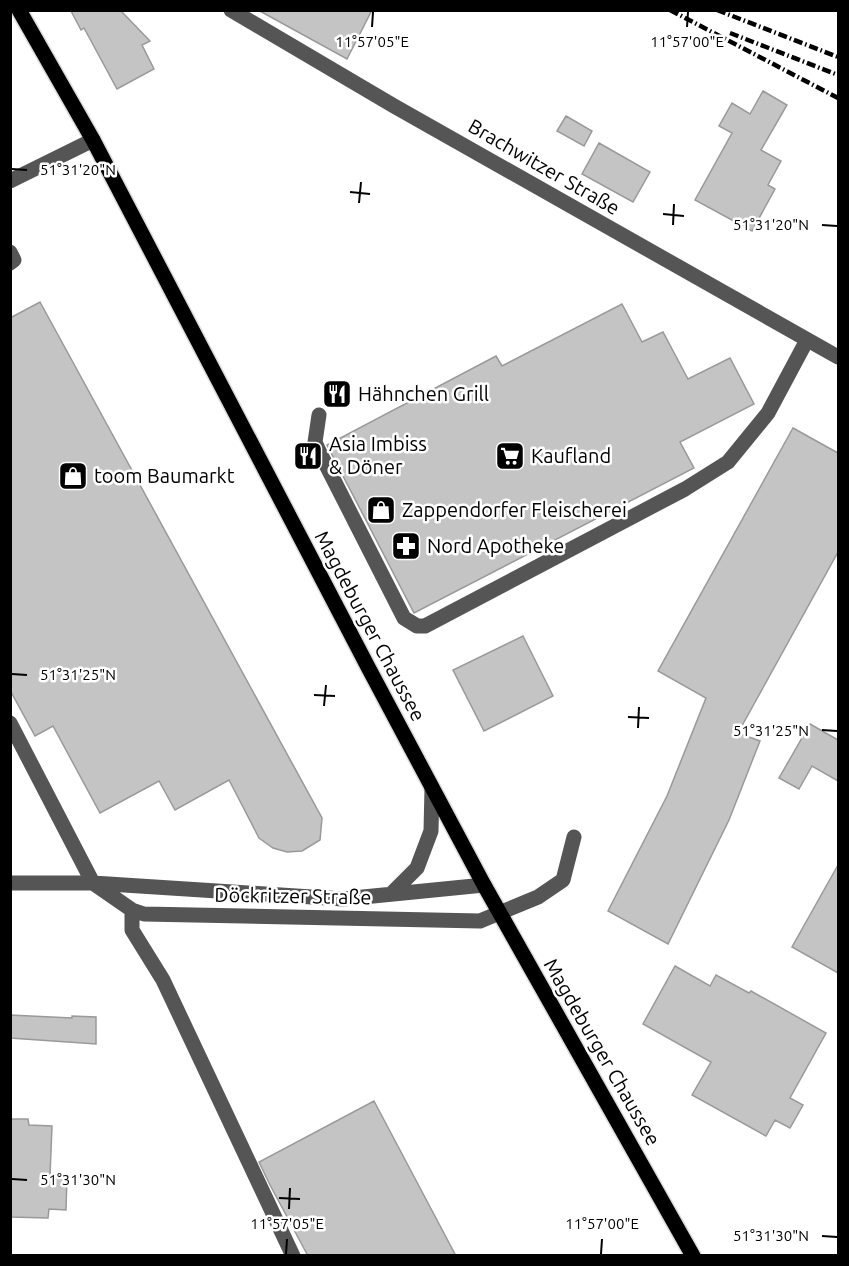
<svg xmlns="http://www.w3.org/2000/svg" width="849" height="1266" viewBox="0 0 849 1266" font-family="Ubuntu,sans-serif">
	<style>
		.building { fill: #c4c4c4; stroke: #999; stroke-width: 1.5 }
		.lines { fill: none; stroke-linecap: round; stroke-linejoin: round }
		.major-casing { stroke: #dbdbdb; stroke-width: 18 }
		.minor { stroke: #555; stroke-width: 15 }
		.major { stroke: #000; stroke-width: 15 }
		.rail { stroke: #000; stroke-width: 4.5; stroke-dasharray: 9 3 1.5 3; stroke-linecap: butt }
		.ticks { fill: none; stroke: #000; stroke-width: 2 }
		.labels { text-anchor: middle; stroke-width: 5; stroke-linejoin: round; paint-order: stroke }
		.street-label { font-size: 20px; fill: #000; stroke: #fff }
		.poi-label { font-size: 20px; fill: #000; stroke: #fff; text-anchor: start }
		.ticks-label { font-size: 15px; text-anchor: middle; fill: #000; stroke: #fff; stroke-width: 5; stroke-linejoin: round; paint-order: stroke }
	</style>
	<rect width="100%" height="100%" fill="#fff"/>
	<path class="building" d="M258 10H372L347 59Z
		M71 11H121L150 41 142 45 154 69 117 89 84 28 81 30Z
		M763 91 787 105 761 150 781 161 768 185 775 189 752 231 695 200 732 133 719 126 732 103 750 114Z
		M566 116 592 131 584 146 557 131Z
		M599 143 650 172 633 202 582 174Z
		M40 302 322 818 320 840 302 851 287 852 273 848 259 838 229 780 175 810 159 781 100 813 53 726 35 736 10 690V318Z
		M622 304 642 342 663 332 688 379 730 358 754 404 680 442 694 468 414 613 327 445 496 356 502 366Z
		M793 428 838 453V552L738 733 760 741 729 820 668 944 608 911 667 796 706 698 658 671Z
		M523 636 553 696 484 731 453 670Z
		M810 724 838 740V781L812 766 799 789 779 778Z
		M838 865V973L792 947Z
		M675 966 710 986 716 975 749 993 751 991 826 1033 790 1098 803 1105 790 1128 775 1120 766 1136 692 1095 711 1062 643 1024Z
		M10 1015 72 1018V1016L96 1017V1044L10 1038Z
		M374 1101 456 1256H308L270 1185 259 1162Z
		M10 1119H28L29 1125 52 1126 50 1176H67L66 1210 49 1209 48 1218 10 1217Z"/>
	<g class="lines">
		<g class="major-casing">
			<path id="major" d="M19 10 93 140 368 667 484 885 693 1256"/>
		</g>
		<path class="minor" d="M231 10 394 106 838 357
			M10 181 93 140
			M10 252 14 260 10 263
			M319 415 315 442 319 451 404 618 417 626H425L685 489 728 462 768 413 807 340
			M10 723 93 883 132 910 144 914 480 921 538 897 563 880 574 837
			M10 883H93L343 899 484 885
			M391 894 417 868 431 831 432 788
			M132 910V930L163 980 293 1256"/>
		<use href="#major" class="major"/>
		<path class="rail" d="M670 10 838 98
			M717 10 838 57
			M730 33 838 75"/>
	</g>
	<path class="ticks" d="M372 27 373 12M687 27 688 12M12 169 27 170M350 192 370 194M359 203 361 182M663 214 684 216M673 225 674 204M822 225 837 226M12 674 27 675M314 695 335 696M324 706 326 685M628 717 649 718M638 728 639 707M822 730 837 731M12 1179 27 1180M279 1198 300 1199M289 1209 290 1188M822 1236 837 1237M286 1254 287 1239M601 1254 602 1239"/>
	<defs>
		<g id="restaurant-square" transform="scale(1.5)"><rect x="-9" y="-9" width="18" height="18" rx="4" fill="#000" stroke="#fff"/><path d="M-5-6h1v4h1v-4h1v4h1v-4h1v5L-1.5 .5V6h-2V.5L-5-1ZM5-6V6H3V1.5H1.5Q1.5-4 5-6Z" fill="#fff"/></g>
		<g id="supermarket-square" transform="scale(1.5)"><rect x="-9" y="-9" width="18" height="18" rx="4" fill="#000" stroke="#fff"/><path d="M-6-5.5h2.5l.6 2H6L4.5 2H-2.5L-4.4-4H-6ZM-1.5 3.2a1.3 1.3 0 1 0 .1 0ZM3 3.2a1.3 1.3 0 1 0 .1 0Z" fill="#fff"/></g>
		<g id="shop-square" transform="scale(1.5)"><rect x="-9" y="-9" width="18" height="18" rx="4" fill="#000" stroke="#fff"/><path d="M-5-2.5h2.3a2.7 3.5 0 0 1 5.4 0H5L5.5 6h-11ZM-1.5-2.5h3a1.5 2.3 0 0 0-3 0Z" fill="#fff"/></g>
		<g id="pharmacy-square" transform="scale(1.5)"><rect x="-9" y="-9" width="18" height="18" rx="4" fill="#000" stroke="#fff"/><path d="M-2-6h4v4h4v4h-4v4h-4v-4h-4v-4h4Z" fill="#fff"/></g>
	</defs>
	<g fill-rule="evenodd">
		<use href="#restaurant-square" x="337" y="394"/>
		<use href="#restaurant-square" x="308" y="456"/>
		<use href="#supermarket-square" x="510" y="456"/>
		<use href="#shop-square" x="73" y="476"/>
		<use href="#shop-square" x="381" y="510"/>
		<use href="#pharmacy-square" x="406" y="546"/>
	</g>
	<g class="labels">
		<g class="street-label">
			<text transform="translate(544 167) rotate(30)" y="7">Brachwitzer Straße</text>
			<text transform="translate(370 626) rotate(62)" y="7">Magdeburger Chaussee</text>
			<text transform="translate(293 896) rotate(1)" y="7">Döckritzer Straße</text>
			<text transform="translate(602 1052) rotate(60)" y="7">Magdeburger Chaussee</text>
		</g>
		<g class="poi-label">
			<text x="358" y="401">Hähnchen Grill</text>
			<text x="329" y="451">Asia Imbiss<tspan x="329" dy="23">&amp; Döner</tspan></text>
			<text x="531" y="463">Kaufland</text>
			<text x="94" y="483">toom Baumarkt</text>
			<text x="402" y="517">Zappendorfer Fleischerei</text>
			<text x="427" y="553">Nord Apotheke</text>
		</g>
	</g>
	<g class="ticks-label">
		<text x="372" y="47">11°57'05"E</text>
		<text x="687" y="47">11°57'00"E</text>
		<text x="78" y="175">51°31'20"N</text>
		<text x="771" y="230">51°31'20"N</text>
		<text x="78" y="680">51°31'25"N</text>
		<text x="771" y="736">51°31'25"N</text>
		<text x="78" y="1185">51°31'30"N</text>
		<text x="287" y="1229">11°57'05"E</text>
		<text x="602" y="1229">11°57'00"E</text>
		<text x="771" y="1241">51°31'30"N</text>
	</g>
	<rect width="849" height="1266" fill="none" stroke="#000000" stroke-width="24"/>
</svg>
